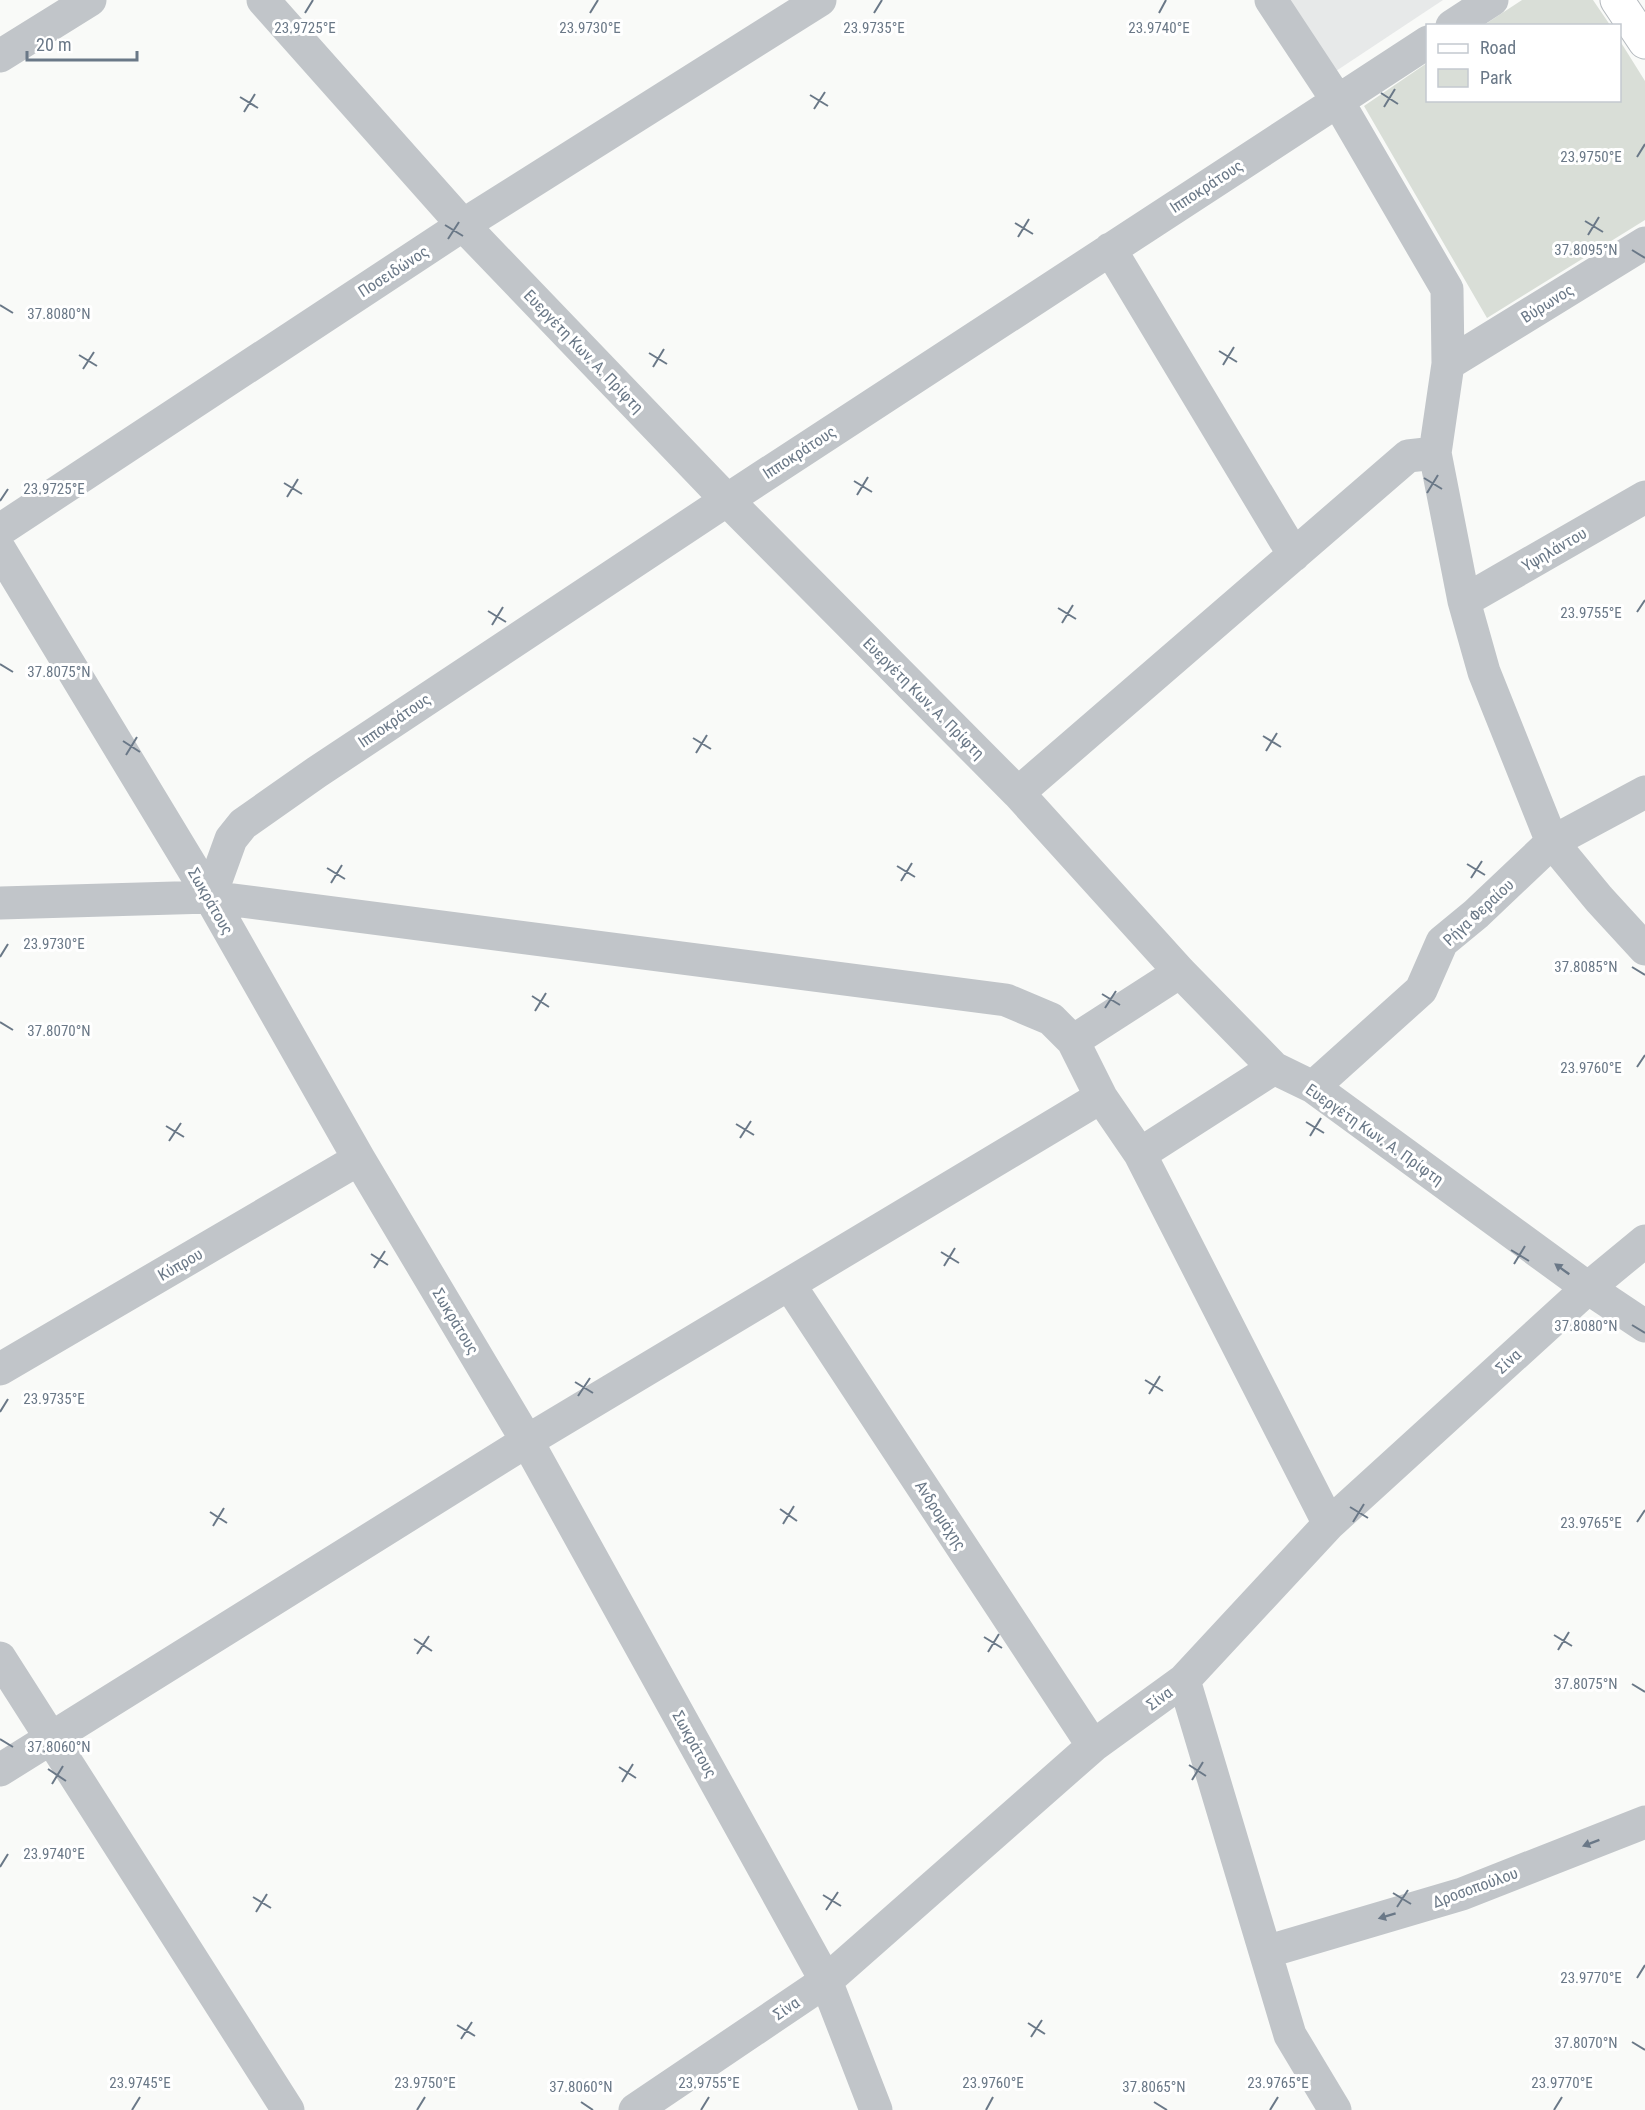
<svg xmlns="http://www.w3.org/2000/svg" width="1645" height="2110" viewBox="0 0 1645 2110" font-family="'Roboto Condensed',sans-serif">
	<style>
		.built { fill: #e7e9e9 }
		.green { fill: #d9ded7 }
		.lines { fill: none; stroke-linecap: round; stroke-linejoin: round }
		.secondary-casing { stroke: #b4b9be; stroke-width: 35 }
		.minor { stroke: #c1c5c9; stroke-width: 33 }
		.secondary { stroke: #fff; stroke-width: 33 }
		.oneway { fill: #6a7887 }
		.ticks { fill: none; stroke: #6a7887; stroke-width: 2 }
		.labels { text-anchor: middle; stroke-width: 6; stroke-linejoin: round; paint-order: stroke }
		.street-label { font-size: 16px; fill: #6a7887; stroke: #fff }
		.ticks-label { font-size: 15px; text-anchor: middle; fill: #6a7887; stroke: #fff; stroke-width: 6; stroke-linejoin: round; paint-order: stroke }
	</style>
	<rect width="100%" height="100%" fill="#f9faf8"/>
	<path class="built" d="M1287 0H1443L1333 73Z"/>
	<path class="green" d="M1522 0H1593L1610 25H1484Z
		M1620 41 1645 81V220L1487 318 1364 106 1427 63 1428 100H1620Z"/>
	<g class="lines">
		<g class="secondary-casing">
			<path id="secondary" d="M1617 0 1645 42"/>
		</g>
		<path class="minor" d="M263 0 463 225 727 500 1018 793 1180 972 1274 1068 1313 1087 1588 1288 1645 1326
			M1271 0 1337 100 1447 289 1448 364 1435 453 1464 601 1484 672 1552 842 1599 899 1645 949
			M1452 26 1492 0
			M0 56 90 0
			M1110 249 1294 555
			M1448 364 1645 243
			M0 530 463 225 820 0
			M0 550 210 897 359 1159 527 1441 826 1981 876 2110
			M1464 601 1645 497
			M1018 793 1408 456 1435 453
			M210 897 231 839 243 824 317 772 727 500 1428 42
			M0 903 210 897 1006 1000 1051 1019 1073 1041 1180 972
			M1073 1041 1101 1097 1140 1154 1329 1524
			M1313 1087 1421 990 1442 942 1476 914 1552 842 1645 792
			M1140 1154 1274 1068
			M789 1284 1093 1746
			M0 1369 359 1159
			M0 1658 288 2110
			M1184 1680 1290 2035 1335 2110
			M0 1770 527 1441 1101 1097
			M1266 1952 1462 1894 1645 1822
			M635 2110 826 1981 1093 1746 1184 1680 1329 1524 1588 1288 1645 1241"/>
		<use href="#secondary" class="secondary"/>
	</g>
	<defs><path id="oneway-solid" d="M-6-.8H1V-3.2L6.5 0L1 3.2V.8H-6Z" transform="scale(1.5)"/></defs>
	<g class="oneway">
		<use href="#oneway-solid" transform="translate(1562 1269) rotate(-144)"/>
		<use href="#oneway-solid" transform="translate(1591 1843) rotate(159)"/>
		<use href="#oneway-solid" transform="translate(1387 1916) rotate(163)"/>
	</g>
	<path class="ticks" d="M305 13 313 0M590 13 598 0M874 13 882 0M1159 13 1166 0M1381 93 1398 104M810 95 828 106M240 97 258 108M1384 107 1395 89M814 109 825 92M244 112 255 94M1637 157 1645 144M1585 221 1603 232M1015 223 1033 234M445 225 463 236M1588 235 1599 217M1018 237 1029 219M448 239 459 222M1632 250 1645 258M0 305 13 313M1219 351 1237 362M649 353 667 364M79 355 97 366M1223 365 1234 347M653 367 664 349M83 369 94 352M1424 478 1442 489M854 481 872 492M284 483 302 494M1427 493 1438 475M857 495 868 477M287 497 298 479M0 501 8 489M1058 608 1076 619M488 611 506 622M1637 612 1645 600M1062 623 1073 605M492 625 503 607M0 664 13 672M1263 736 1281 747M693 738 711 749M123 741 140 752M1266 751 1277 733M696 753 707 735M126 755 137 737M1467 864 1485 875M897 866 915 877M327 868 345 879M1471 878 1482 861M901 881 912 863M331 883 342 865M0 957 8 944M1632 967 1645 975M1102 994 1120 1005M532 996 549 1007M1105 1008 1116 991M535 1011 546 993M0 1022 13 1030M1637 1067 1645 1055M1306 1122 1324 1133M736 1124 754 1135M166 1126 184 1137M1310 1136 1321 1118M740 1138 751 1121M169 1141 181 1123M1511 1250 1529 1261M941 1252 959 1263M371 1254 388 1265M1514 1264 1525 1246M944 1266 955 1248M374 1268 385 1251M1632 1325 1645 1333M1145 1380 1163 1391M575 1382 593 1393M1149 1394 1160 1376M578 1396 590 1378M0 1412 8 1399M1350 1507 1368 1518M780 1509 797 1521M210 1512 227 1523M1353 1522 1364 1504M1637 1522 1645 1510M783 1524 794 1506M213 1526 224 1508M1554 1635 1572 1646M984 1637 1002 1648M414 1639 432 1651M1558 1650 1569 1632M988 1652 999 1634M417 1654 429 1636M1632 1684 1645 1692M0 1739 13 1747M1189 1765 1206 1776M619 1767 636 1778M48 1769 66 1781M1192 1780 1203 1762M622 1782 633 1764M52 1784 63 1766M0 1867 8 1854M1393 1893 1411 1904M823 1895 841 1906M253 1897 271 1908M1397 1907 1408 1890M826 1910 838 1892M256 1912 267 1894M1637 1978 1645 1965M1028 2023 1045 2034M457 2025 475 2036M1031 2037 1042 2020M461 2039 472 2022M1632 2042 1645 2050M581 2102 593 2110M1154 2102 1167 2110M132 2110 140 2097M417 2110 425 2097M701 2110 709 2097M986 2110 993 2097M1270 2110 1278 2097M1554 2110 1562 2097"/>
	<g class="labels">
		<g class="street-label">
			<text transform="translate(1206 186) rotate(-33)" y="6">Ιπποκράτους</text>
			<text transform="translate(393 271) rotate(-33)" y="6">Ποσειδώνος</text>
			<text transform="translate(1547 303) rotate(-32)" y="6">Βύρωνος</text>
			<text transform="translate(584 351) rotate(46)" y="6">Ευεργέτη Κων. Α. Πρίφτη</text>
			<text transform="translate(799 452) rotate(-33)" y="6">Ιπποκράτους</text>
			<text transform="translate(1554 549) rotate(-30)" y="6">Υψηλάντου</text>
			<text transform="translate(924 698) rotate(45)" y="6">Ευεργέτη Κων. Α. Πρίφτη</text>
			<text transform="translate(394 720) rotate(-34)" y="6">Ιπποκράτους</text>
			<text transform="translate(211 901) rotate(60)" y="6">Σωκράτους</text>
			<text transform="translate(1478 912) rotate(-43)" y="6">Ρήγα Φεραίου</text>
			<text transform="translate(1375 1134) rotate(35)" y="6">Ευεργέτη Κων. Α. Πρίφτη</text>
			<text transform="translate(180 1264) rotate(-30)" y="6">Κύπρου</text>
			<text transform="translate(456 1321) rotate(59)" y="6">Σωκράτους</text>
			<text transform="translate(1508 1361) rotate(-42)" y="6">Σίνα</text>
			<text transform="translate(941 1515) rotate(57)" y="6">Ανδρομάχης</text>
			<text transform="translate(1159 1698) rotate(-36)" y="6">Σίνα</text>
			<text transform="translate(695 1744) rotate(61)" y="6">Σωκράτους</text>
			<text transform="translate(1475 1887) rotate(-20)" y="6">Δροσοπούλου</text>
			<text transform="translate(786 2008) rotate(-34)" y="6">Σίνα</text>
		</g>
	</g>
	<g class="ticks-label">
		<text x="305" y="33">23.9725°E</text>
		<text x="590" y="33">23.9730°E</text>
		<text x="874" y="33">23.9735°E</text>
		<text x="1159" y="33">23.9740°E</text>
		<text x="1591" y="162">23.9750°E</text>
		<text x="1586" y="255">37.8095°N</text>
		<text x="59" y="319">37.8080°N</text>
		<text x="54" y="494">23.9725°E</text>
		<text x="1591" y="618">23.9755°E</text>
		<text x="59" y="677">37.8075°N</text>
		<text x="54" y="949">23.9730°E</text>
		<text x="1586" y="972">37.8085°N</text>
		<text x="59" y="1036">37.8070°N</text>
		<text x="1591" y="1073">23.9760°E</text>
		<text x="1586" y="1331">37.8080°N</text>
		<text x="54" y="1404">23.9735°E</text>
		<text x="1591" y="1528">23.9765°E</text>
		<text x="1586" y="1689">37.8075°N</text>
		<text x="59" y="1752">37.8060°N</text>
		<text x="54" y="1859">23.9740°E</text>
		<text x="1591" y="1983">23.9770°E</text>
		<text x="1586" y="2048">37.8070°N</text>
		<text x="140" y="2088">23.9745°E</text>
		<text x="425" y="2088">23.9750°E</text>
		<text x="709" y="2088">23.9755°E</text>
		<text x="993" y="2088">23.9760°E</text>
		<text x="1278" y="2088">23.9765°E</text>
		<text x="1562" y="2088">23.9770°E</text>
		<text x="581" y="2092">37.8060°N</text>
		<text x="1154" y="2092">37.8065°N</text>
	</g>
	<rect x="1426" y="24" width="195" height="78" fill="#ffffff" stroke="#c3c9cf" stroke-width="1.5"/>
	<rect x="1438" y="44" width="30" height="9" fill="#ffffff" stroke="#c3c9cf" stroke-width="1.5"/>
	<text x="1480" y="54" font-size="18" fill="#6a7887">Road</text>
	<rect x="1438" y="69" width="30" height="18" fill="#d9ded7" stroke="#c3c9cf" stroke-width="1.5"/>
	<text x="1480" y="84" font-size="18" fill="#6a7887">Park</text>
	<path d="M27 51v9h110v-9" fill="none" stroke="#6a7887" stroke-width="3"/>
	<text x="36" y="51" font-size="18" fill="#6a7887" stroke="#ffffff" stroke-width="4.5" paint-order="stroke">20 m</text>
</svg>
